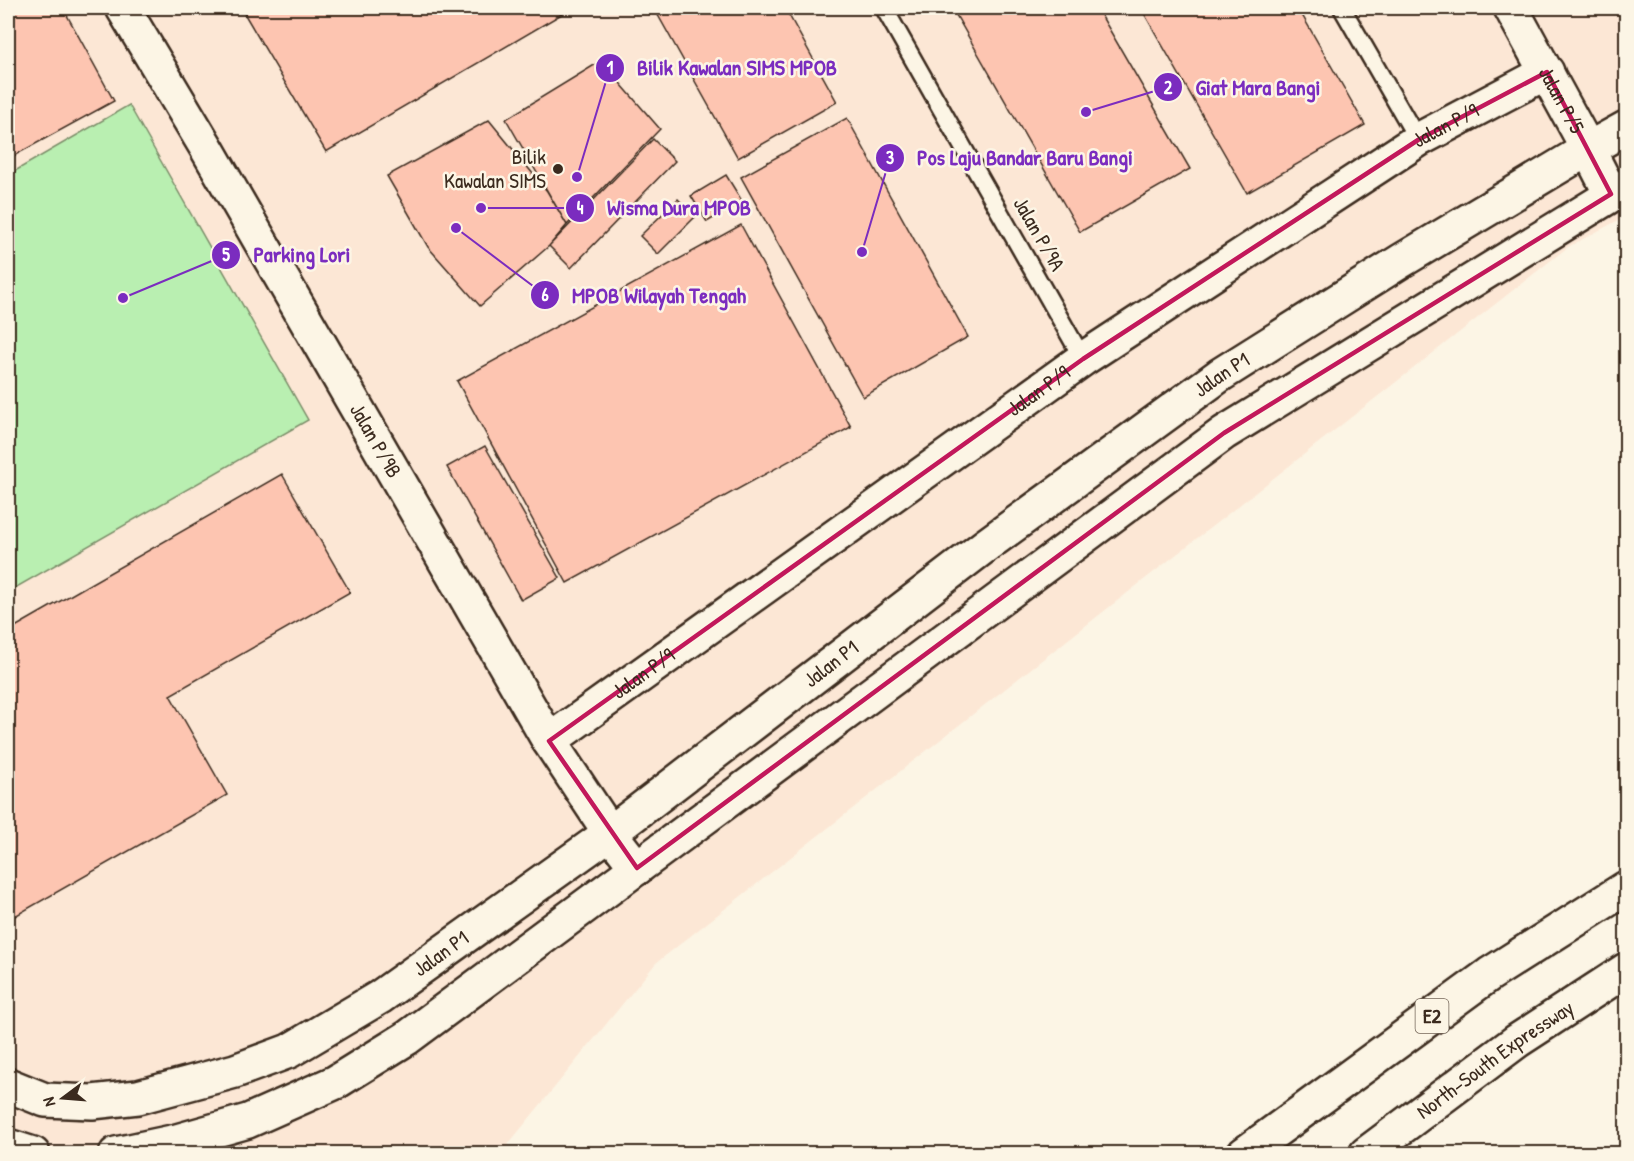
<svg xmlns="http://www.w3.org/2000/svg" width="1634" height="1161" viewBox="0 0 1634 1161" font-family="'Patrick Hand',sans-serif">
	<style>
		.built { fill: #fce7d5 }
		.green { fill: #b9efb1; stroke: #7a8c68; stroke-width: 1.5 }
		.building { fill: #fdc5b1; stroke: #3b2a1e; stroke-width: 1.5 }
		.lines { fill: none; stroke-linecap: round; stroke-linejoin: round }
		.lane-casing { stroke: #3b2a1e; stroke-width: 21 }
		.street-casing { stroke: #3b2a1e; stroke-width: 38 }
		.secondary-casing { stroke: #3b2a1e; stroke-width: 38 }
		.highway-casing { stroke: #3b2a1e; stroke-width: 38 }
		.lane { stroke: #fcf5e5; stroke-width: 16 }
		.street { stroke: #fcf5e5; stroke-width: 33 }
		.secondary { stroke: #fcf5e5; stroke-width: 33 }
		.highway { stroke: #fcf5e5; stroke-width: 33 }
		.marked { fill: none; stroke: #c2185b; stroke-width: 4.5; stroke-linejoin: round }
		.poi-dot { fill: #3b2a1e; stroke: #fcf5e5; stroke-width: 2 }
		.labels { text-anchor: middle; stroke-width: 5; stroke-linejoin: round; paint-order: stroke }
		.shield { fill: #fcf5e5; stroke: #75675a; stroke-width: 1.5 }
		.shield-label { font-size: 20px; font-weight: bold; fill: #3b2a1e }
		.street-label { font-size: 21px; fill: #3b2a1e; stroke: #fcf5e5 }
		.poi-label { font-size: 21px; fill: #3b2a1e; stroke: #fcf5e5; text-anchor: end }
		.leader { fill: none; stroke: #7b2cbf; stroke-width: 2 }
		.callout-dot { fill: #7b2cbf; stroke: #fcf5e5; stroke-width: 2 }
		.mark-label { font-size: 18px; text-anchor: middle; font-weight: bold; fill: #fff }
		.callout-label { font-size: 22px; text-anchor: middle; font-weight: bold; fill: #7b2cbf; stroke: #fcf5e5; stroke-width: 5; stroke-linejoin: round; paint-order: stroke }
	</style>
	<rect width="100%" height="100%" fill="#fcf5e5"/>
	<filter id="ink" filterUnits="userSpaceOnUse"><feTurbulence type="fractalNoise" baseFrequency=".0167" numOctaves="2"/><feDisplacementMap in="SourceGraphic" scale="12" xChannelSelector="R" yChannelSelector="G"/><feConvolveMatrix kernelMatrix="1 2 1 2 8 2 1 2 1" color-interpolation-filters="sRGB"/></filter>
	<g filter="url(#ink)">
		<path class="built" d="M8 8H1626V216L1568 247 656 963 501 1153H8Z"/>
		<path class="green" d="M129 105 308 420 8 592V175Z"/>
		<path class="building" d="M8 8H63L114 101 8 159Z
			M241 8H572L326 152Z
			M654 8H785L837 102 738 158Z
			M952 8H1097L1190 169 1080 232Z
			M1141 8H1298L1365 125 1247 193Z
			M601 61 660 129 567 225 506 119Z
			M847 118 968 337 863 397 741 177Z
			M489 120 547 191 567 225 549 246 480 306 428 247 387 176Z
			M653 139 675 161 571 268 549 246Z
			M726 175 742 201 707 222 691 196Z
			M678 199 695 217 658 254 640 236Z
			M741 225 851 427 567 583 457 381Z
			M485 446 560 578 521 600 447 467Z
			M282 474 350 592 170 695 227 795 8 920V631Z"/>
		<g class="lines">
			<g class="lane-casing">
				<path id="lane" d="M884 8 1083 359
					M1342 8 1418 140"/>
			</g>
			<g class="street-casing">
				<g id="street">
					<path id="s1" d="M123 8 206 147 549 741 610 833 637 868"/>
					<path id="s2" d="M1511 8 1588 149 1611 194"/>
					<path id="s3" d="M549 741 1083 359 1418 140 1547 72"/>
				</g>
			</g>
			<g class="secondary-casing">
				<g id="secondary">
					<path id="s4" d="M8 1085 45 1100 92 1102 138 1097 235 1071 289 1051 380 997 610 833 985 546 1220 375 1401 261 1588 149 1626 128"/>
					<path d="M8 1146 33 1154"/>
					<path d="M116 1154 177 1141 248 1121 336 1082 407 1038 1224 433 1626 186"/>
				</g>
			</g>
			<g class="highway-casing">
				<g id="highway">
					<path d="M1244 1154 1490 974 1626 888"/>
					<path id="s5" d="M1366 1154 1517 1041 1626 970"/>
				</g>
			</g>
			<use href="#lane" class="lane"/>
			<use href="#street" class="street"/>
			<use href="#secondary" class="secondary"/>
			<use href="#highway" class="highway"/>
		</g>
	</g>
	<path class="marked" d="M1547 72 1611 194 1224 433 637 868 549 741 1083 359 1418 140Z"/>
	<circle class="poi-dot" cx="558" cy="169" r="6"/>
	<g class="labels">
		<rect class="shield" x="1415.5" y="999" width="33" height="34" rx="4.5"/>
		<g class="shield-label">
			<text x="1432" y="1023">E2</text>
		</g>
		<g class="street-label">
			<text dy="7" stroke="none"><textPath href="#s2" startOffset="105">Jalan P/5</textPath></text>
			<text dy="7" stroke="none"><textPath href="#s3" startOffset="1088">Jalan P/9</textPath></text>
			<text transform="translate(1039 234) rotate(60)" y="7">Jalan P/9A</text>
			<text dy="7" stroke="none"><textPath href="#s4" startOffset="1444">Jalan P1</textPath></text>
			<text dy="7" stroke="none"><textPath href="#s3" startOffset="602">Jalan P/9</textPath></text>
			<text dy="7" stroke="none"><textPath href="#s1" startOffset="501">Jalan P/9B</textPath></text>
			<text dy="7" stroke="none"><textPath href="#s4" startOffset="958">Jalan P1</textPath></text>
			<text dy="7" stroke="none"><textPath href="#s3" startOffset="116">Jalan P/9</textPath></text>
			<text dy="7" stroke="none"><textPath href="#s4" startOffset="472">Jalan P1</textPath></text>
			<text dy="7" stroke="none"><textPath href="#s5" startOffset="160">North–South Expressway</textPath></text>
		</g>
		<g class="poi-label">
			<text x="546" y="164">Bilik<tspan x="546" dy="24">Kawalan SIMS</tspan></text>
		</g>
	</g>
	<path class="leader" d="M577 177L610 68M1086 112L1168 87M862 252L890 158M481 208L580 208M123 298L226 255M456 228L545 295"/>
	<g class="callout-dot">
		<circle cx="577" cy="177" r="6"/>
		<circle cx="1086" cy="112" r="6"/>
		<circle cx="862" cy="252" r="6"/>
		<circle cx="481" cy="208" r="6"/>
		<circle cx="123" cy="298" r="6"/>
		<circle cx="456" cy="228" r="6"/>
		<circle cx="610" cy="68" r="15"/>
		<circle cx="1168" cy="87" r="15"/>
		<circle cx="890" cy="158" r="15"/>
		<circle cx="580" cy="208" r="15"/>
		<circle cx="226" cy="255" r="15"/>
		<circle cx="545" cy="295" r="15"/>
	</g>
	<g class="mark-label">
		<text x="610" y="74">1</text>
		<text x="1168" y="94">2</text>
		<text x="890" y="164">3</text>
		<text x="580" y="214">4</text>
		<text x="226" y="261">5</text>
		<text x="545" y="301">6</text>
	</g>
	<g class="callout-label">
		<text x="737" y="75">Bilik Kawalan SIMS MPOB</text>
		<text x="1258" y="95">Giat Mara Bangi</text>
		<text x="1025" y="165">Pos Laju Bandar Baru Bangi</text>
		<text x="679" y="215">Wisma Dura MPOB</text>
		<text x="302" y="262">Parking Lori</text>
		<text x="659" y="303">MPOB Wilayah Tengah</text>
	</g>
	<rect width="1634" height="1161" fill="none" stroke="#fcf5e5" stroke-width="30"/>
	<rect x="15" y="15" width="1604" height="1131" fill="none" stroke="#3b2a1e" stroke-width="2" filter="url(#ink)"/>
	<g transform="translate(63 1098) rotate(254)" stroke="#fcf5e5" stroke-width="4.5" paint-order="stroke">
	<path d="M0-4.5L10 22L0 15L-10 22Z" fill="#3b2a1e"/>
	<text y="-9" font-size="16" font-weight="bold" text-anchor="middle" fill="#3b2a1e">N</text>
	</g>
</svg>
